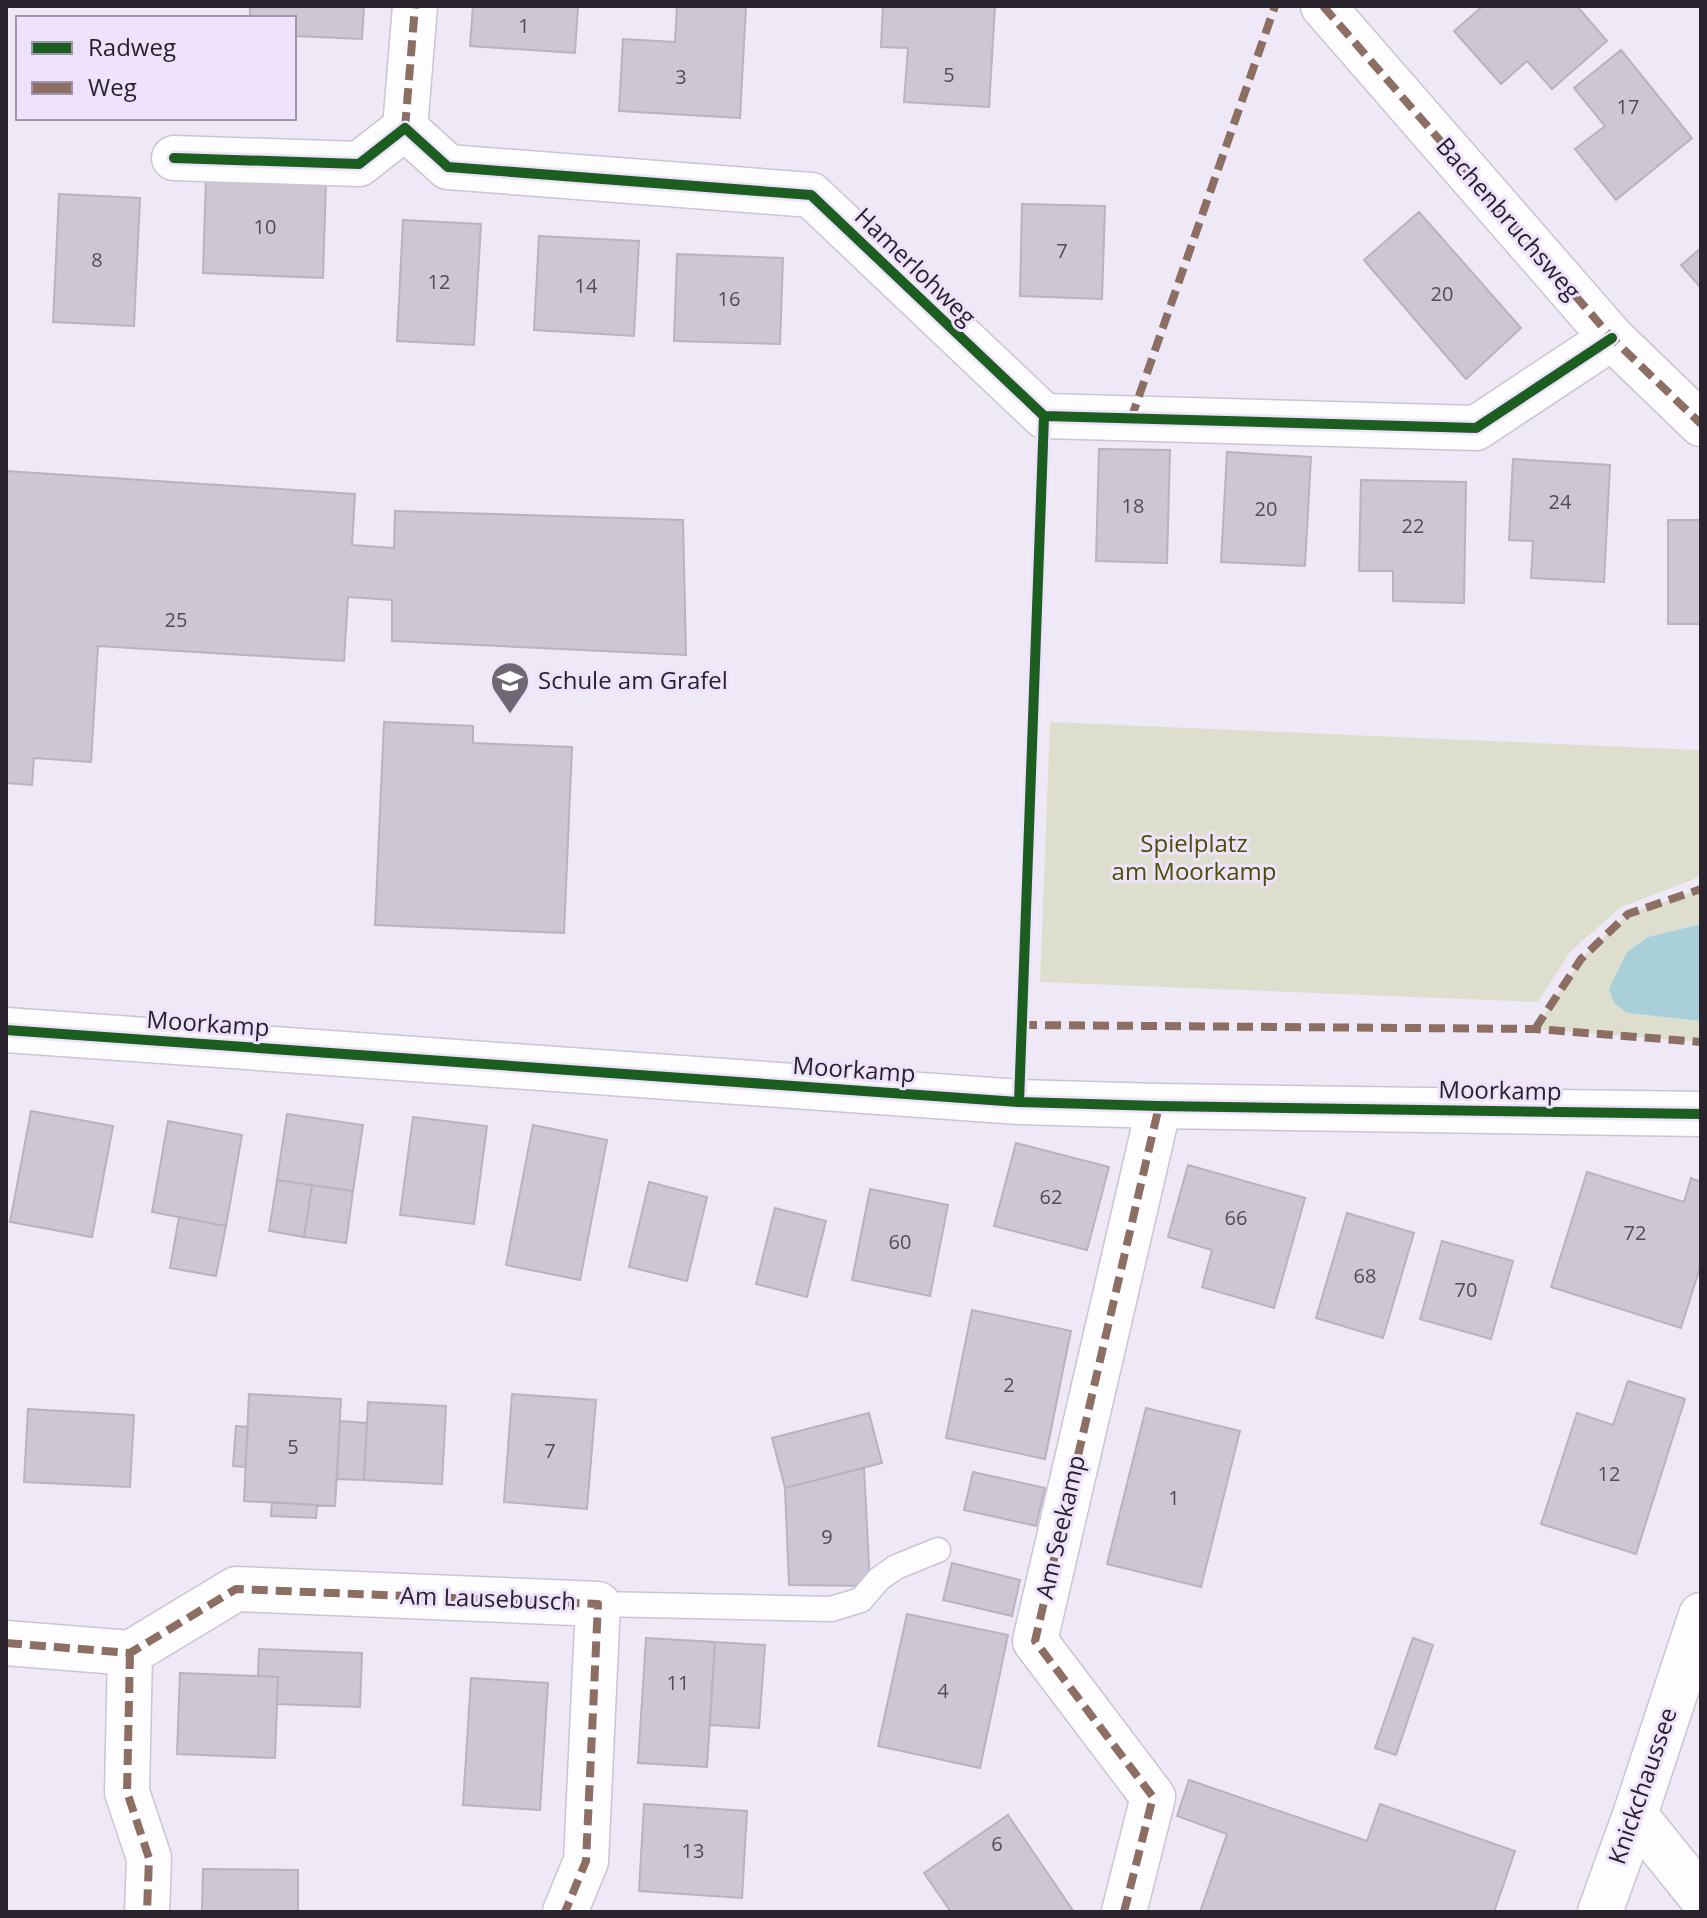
<svg xmlns="http://www.w3.org/2000/svg" width="1707" height="1918" viewBox="0 0 1707 1918" font-family="'Open Sans',sans-serif">
	<style>
		.green { fill: #dedece }
		.water { fill: #a9d0d9 }
		.building { fill: #cdc7d5; stroke: #b8b3be; stroke-width: 2 }
		.lines { fill: none; stroke-linecap: round; stroke-linejoin: round }
		.lane-casing { stroke: #cac5d1; stroke-width: 27 }
		.street-casing { stroke: #cac5d1; stroke-width: 47 }
		.lane { stroke: #fdfcfe; stroke-width: 24 }
		.street { stroke: #fdfcfe; stroke-width: 44 }
		.quiet { stroke: #8d6e63; stroke-width: 8; stroke-dasharray: 16 8; stroke-linecap: butt }
		.cycleway-casing { stroke: #efe2fd; stroke-width: 15 }
		.cycleway { stroke: #1b5e20; stroke-width: 10 }
		.labels { text-anchor: middle; stroke-width: 6; stroke-linejoin: round; paint-order: stroke }
		.number-label { font-size: 20px; fill: #514c57 }
		.street-label { font-size: 24px; fill: #28232d; stroke: #efe2fd }
		.poi-label { font-size: 24px; fill: #28232d; stroke: #efe2fd; text-anchor: start }
		.park-label { font-size: 24px; fill: #4b4f02; stroke: #efe2fd }
	</style>
	<rect width="100%" height="100%" fill="#efe8f7"/>
	<path class="green" d="M1050 722 1701 750V875L1692 880 1621 907 1570 952 1538 1002 1040 982Z
		M1701 889V924L1649 937 1627 1013 1701 1021V1042L1535 1029 1581 959 1628 914Z"/>
	<path class="water" d="M1701 924V1021L1627 1013 1614 1003 1609 989 1627 952 1648 937Z"/>
	<path class="building" d="M250 6H364L362 39 294 36V18H250Z
		M473 6H578L575 53 470 46Z
		M677 6H746L740 118 619 111 623 39 675 42Z
		M883 6H995L989 107 904 102 908 48 881 47Z
		M1483 6H1577L1607 41 1552 89 1527 61 1501 84 1454 31Z
		M1621 50 1692 138 1616 200 1575 149 1605 126 1574 88Z
		M206 176 326 181 323 278 203 273Z
		M59 194 140 198 134 326 53 322Z
		M1022 204 1105 206 1102 299 1020 296Z
		M1419 212 1521 328 1466 379 1364 260Z
		M403 220 481 224 474 345 397 341Z
		M539 236 639 241 634 336 534 330Z
		M1701 248V288L1681 265Z
		M677 254 783 258 780 344 674 341Z
		M1099 449 1170 450 1167 563 1096 561Z
		M1227 452 1311 457 1305 566 1221 562Z
		M1513 459 1610 465 1604 582 1531 578 1533 541 1509 540Z
		M6 471 355 494 352 545 394 548 395 511 683 520 686 655 392 641V600L348 597 344 661 98 646 91 762 34 758 32 785 6 783Z
		M1361 480 1466 482 1464 603 1393 601V571H1359Z
		M1668 520H1701V624H1668Z
		M384 722 473 726V743L572 747 564 933 375 925Z
		M31 1111 113 1126 92 1237 10 1222Z
		M287 1114 363 1125 353 1191 277 1180Z
		M413 1117 487 1126 474 1224 400 1215Z
		M168 1121 242 1135 226 1226 152 1212Z
		M533 1125 607 1140 580 1280 506 1265Z
		M1016 1143 1109 1167 1087 1250 994 1226Z
		M1188 1165 1305 1198 1274 1308 1202 1287 1212 1250 1168 1237Z
		M1587 1172 1684 1202 1691 1178 1701 1182V1264L1681 1328 1551 1287Z
		M277 1180 312 1185 304 1237 269 1231Z
		M649 1182 707 1197 687 1281 629 1267Z
		M312 1185 353 1191 346 1243 304 1237Z
		M870 1189 948 1205 930 1296 852 1280Z
		M775 1208 826 1221 807 1297 756 1284Z
		M1347 1213 1414 1233 1383 1338 1316 1318Z
		M179 1217 226 1226 216 1276 170 1268Z
		M1442 1241 1513 1261 1491 1339 1420 1319Z
		M972 1310 1071 1331 1045 1459 946 1438Z
		M1628 1381 1685 1399 1636 1554 1541 1524 1577 1413 1613 1425Z
		M249 1394 341 1399 335 1506 244 1501Z
		M512 1394 596 1400 587 1509 504 1502Z
		M368 1402 446 1406 442 1484 364 1480Z
		M1146 1408 1240 1431 1201 1587 1107 1564Z
		M28 1409 134 1415 130 1487 24 1482Z
		M869 1413 882 1463 785 1488 772 1438Z
		M340 1421 367 1423 364 1480 337 1479Z
		M236 1426 248 1427 245 1467 233 1466Z
		M864 1468 870 1586 789 1585 785 1488Z
		M973 1472 1045 1488 1036 1526 964 1510Z
		M272 1502 317 1505 316 1518 271 1516Z
		M952 1563 1020 1580 1012 1616 943 1600Z
		M907 1614 1008 1635 980 1768 878 1746Z
		M646 1638 715 1642 707 1767 638 1763Z
		M1413 1638 1433 1645 1396 1755 1375 1748Z
		M715 1642 765 1645 759 1728 710 1725Z
		M259 1649 362 1653 360 1707 277 1704 278 1677 258 1676Z
		M180 1673 278 1677 275 1758 177 1754Z
		M471 1678 548 1683 540 1810 463 1805Z
		M1189 1780 1367 1841 1380 1804 1515 1851 1494 1912H1200L1227 1834 1177 1816Z
		M644 1804 747 1811 742 1898 639 1891Z
		M1008 1815 1074 1912H951L924 1873Z
		M203 1869 298 1870V1912H202Z"/>
	<g class="lines">
		<g class="lane-casing">
			<path id="lane" d="M598 1604 831 1609 861 1600 879 1579 896 1567 938 1550"/>
		</g>
		<g class="street-casing">
			<path id="street" d="M1323 6 1612 338 1701 424
				M405 128 415 6
				M174 158 359 164 405 128 448 167 811 195 1044 416 1476 428 1612 338
				M6 1030 1019 1102 1159 1106 1701 1114
				M6 1643 130 1653 236 1589 598 1604 586 1861 565 1912
				M130 1653 127 1792 149 1858 147 1912
				M1635 1815 1701 1897
				M1124 1912 1153 1797 1035 1641 1159 1106
				M1600 1912 1635 1815 1701 1615"/>
		</g>
		<use href="#lane" class="lane"/>
		<use href="#street" class="street"/>
		<path class="quiet" d="M1323 6 1612 338 1701 424
			M405 128 415 6
			M1131 419 1275 6
			M1021 1025 1535 1029 1701 1042
			M1535 1029 1581 959 1628 914 1701 889
			M6 1643 130 1653 236 1589 598 1604 586 1861 565 1912
			M130 1653 127 1792 149 1858 147 1912
			M1124 1912 1153 1797 1035 1641 1159 1106"/>
		<g class="cycleway-casing">
			<path id="cycleway" d="M174 158 359 164 405 128 448 167 811 195 1044 416 1476 428 1612 338
				M6 1030 1019 1102 1159 1106 1701 1114
				M1019 1102 1044 416"/>
		</g>
		<use href="#cycleway" class="cycleway"/>
	</g>
	<defs>
		<g id="school-pin" transform="scale(2)"><path d="M0 17L-7.5 6A9.5 9.5 0 1 1 7.5 6Z" fill="#6e6874" stroke="#efe2fd"/><path d="M0-5L7-2L0 1L-7-2ZM-4 1L0 2.5L4 1V4Q0 6-4 4Z" fill="#fff"/></g>
	</defs>
	<g fill-rule="evenodd">
		<use href="#school-pin" x="510" y="681"/>
	</g>
	<g class="labels">
		<g class="number-label">
			<text x="524" y="33">1</text>
			<text x="949" y="82">5</text>
			<text x="681" y="84">3</text>
			<text x="1628" y="114">17</text>
			<text x="265" y="234">10</text>
			<text x="1062" y="258">7</text>
			<text x="97" y="267">8</text>
			<text x="439" y="289">12</text>
			<text x="586" y="293">14</text>
			<text x="1442" y="301">20</text>
			<text x="729" y="306">16</text>
			<text x="1560" y="509">24</text>
			<text x="1133" y="513">18</text>
			<text x="1266" y="516">20</text>
			<text x="1413" y="533">22</text>
			<text x="176" y="627">25</text>
			<text x="1051" y="1204">62</text>
			<text x="1236" y="1225">66</text>
			<text x="1635" y="1240">72</text>
			<text x="900" y="1249">60</text>
			<text x="1365" y="1283">68</text>
			<text x="1466" y="1297">70</text>
			<text x="1009" y="1392">2</text>
			<text x="293" y="1454">5</text>
			<text x="550" y="1458">7</text>
			<text x="1609" y="1481">12</text>
			<text x="1174" y="1505">1</text>
			<text x="827" y="1544">9</text>
			<text x="678" y="1690">11</text>
			<text x="943" y="1698">4</text>
			<text x="997" y="1851">6</text>
			<text x="693" y="1858">13</text>
		</g>
		<g class="street-label">
			<text transform="translate(1508 219) rotate(49)" y="8">Bachenbruchsweg</text>
			<text transform="translate(915 267) rotate(44)" y="8">Hamerlohweg</text>
			<text transform="translate(208 1024) rotate(4)" y="8">Moorkamp</text>
			<text transform="translate(854 1070) rotate(4)" y="8">Moorkamp</text>
			<text transform="translate(1500 1091) rotate(1)" y="8">Moorkamp</text>
			<text transform="translate(1061 1527) rotate(-77)" y="8">Am Seekamp</text>
			<text transform="translate(488 1599) rotate(2)" y="8">Am Lausebusch</text>
			<text transform="translate(1643 1786) rotate(-71)" y="8">Knickchaussee</text>
		</g>
		<g class="poi-label">
			<text x="538" y="689">Schule am Grafel</text>
		</g>
		<g class="park-label">
			<text x="1194" y="852">Spielplatz<tspan x="1194" dy="28">am Moorkamp</tspan></text>
		</g>
	</g>
	<rect width="1707" height="1918" fill="none" stroke="#28232d" stroke-width="16"/>
	<rect x="16" y="16" width="280" height="104" fill="#efe2fd" stroke="#9f96aa" stroke-width="2"/>
	<rect x="32" y="42" width="40" height="12" fill="#1b5e20" stroke="#9f96aa" stroke-width="2"/>
	<text x="88" y="56" font-size="24" fill="#28232d">Radweg</text>
	<rect x="32" y="82" width="40" height="12" fill="#8d6e63" stroke="#9f96aa" stroke-width="2"/>
	<text x="88" y="96" font-size="24" fill="#28232d">Weg</text>
</svg>
